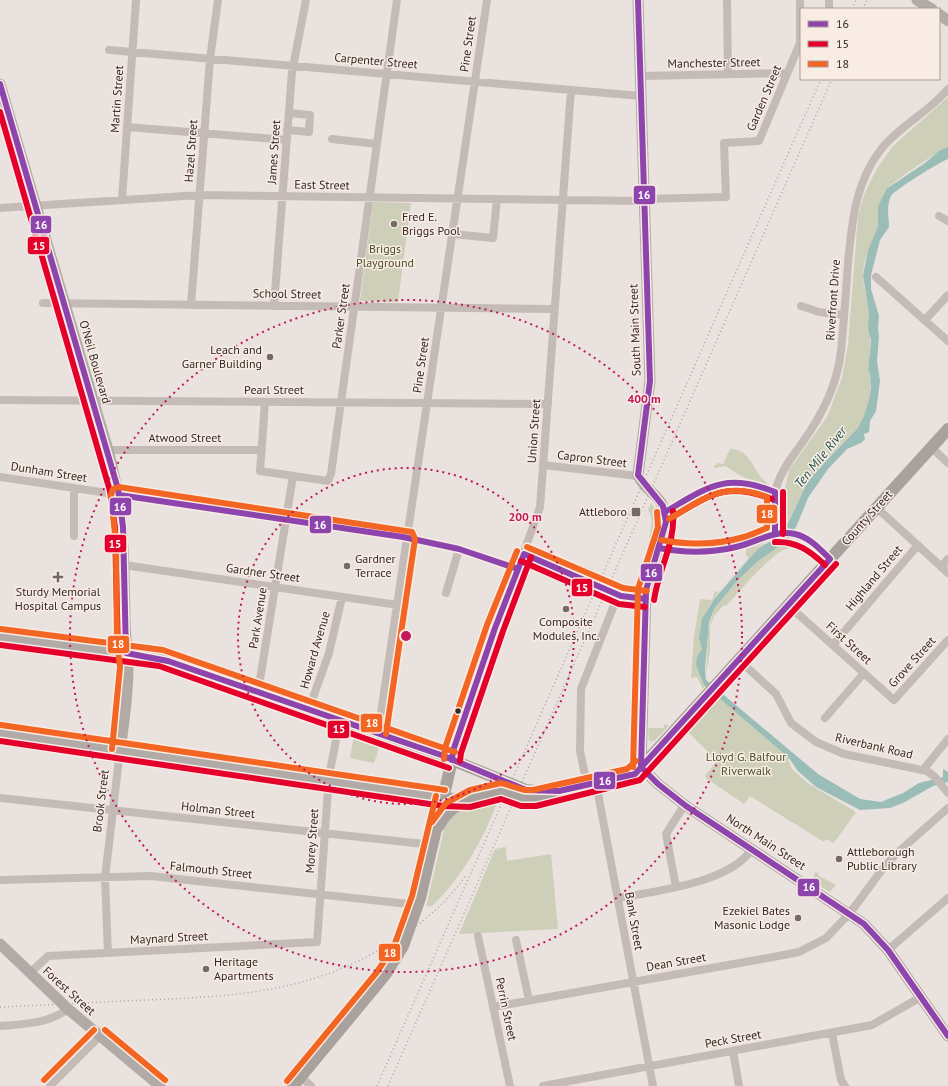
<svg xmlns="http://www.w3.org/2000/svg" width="948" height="1086" viewBox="0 0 948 1086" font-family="'PT Sans',sans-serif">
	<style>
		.green { fill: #cecfb8 }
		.water { fill: #9abdb7 }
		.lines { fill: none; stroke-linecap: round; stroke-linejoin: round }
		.minor { stroke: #c4bbb7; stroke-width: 8 }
		.major { stroke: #b2aaa7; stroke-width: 11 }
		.highway { stroke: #a9a19d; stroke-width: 12 }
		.rail { stroke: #aba4a2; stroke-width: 1.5; stroke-dasharray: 1 3; stroke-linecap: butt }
		.bus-1-casing { stroke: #f8ece4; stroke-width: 9 }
		.bus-2-casing { stroke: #f8ece4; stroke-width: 9 }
		.bus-3-casing { stroke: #f8ece4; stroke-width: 9 }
		.bus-1 { stroke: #8e44ad; stroke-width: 6 }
		.bus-2 { stroke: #e4002b; stroke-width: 6 }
		.bus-3 { stroke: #f26522; stroke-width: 6 }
		.ring { fill: none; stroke: #c2185b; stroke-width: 2; stroke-dasharray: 2 4 }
		.poi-dot { fill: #746966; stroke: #f8ece4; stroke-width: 1.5 }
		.bus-dot { fill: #342826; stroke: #f8ece4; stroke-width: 1.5 }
		.labels { text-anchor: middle; stroke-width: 3; stroke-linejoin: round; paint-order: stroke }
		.street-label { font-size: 12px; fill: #342826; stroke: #f8ece4 }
		.poi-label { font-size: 12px; fill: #342826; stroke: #f8ece4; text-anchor: start }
		.park-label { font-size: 12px; fill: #4a512a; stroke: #f8ece4 }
		.water-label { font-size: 13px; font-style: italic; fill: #1d544e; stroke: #f8ece4 }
		.centre { fill: #c2185b; stroke: #f8ece4; stroke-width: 2 }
		.ring-label { font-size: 12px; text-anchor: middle; font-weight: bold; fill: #c2185b; stroke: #f8ece4; stroke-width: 3; stroke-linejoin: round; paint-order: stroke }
		.line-badge { stroke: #f8ece4; stroke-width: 1.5 }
		.badge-label { font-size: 11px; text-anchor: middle; font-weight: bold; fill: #fff }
	</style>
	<rect width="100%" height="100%" fill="#eae2de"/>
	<path class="green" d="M948 97V147C940 150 886 186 884 192 878 207 880 221 875 236 871 248 863 260 863 273 863 288 868 302 869 316 871 334 870 352 868 370H870L871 381 869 399 864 416 857 429 825 461 807 483 786 526 783 520 782 502 789 470 827 417 842 378 848 345 858 216 864 195 876 170 893 146Z
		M373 202 411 203 398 302 360 301Z
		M730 449C752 449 753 473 767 483L766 485 743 477 725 466 714 468V466L718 463 723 464Z
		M651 503 657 511 656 515 658 521 647 563 651 539 649 538C651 528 654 519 648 510Z
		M789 539 799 541C795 549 784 548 778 553 759 568 744 586 729 603L726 606 724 605 714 616 710 627V652L706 674 708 631 714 609 736 582 757 562Z
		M768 543C743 566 703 597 700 634 699 639 703 644 702 649 701 655 701 649 699 654 696 661 701 681 705 686L703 689 697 677 691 678 694 637 700 599 712 600 715 591 718 592 749 558 746 556V549Z
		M533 550 592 569 595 572 594 574 588 573 587 575 558 562 556 559 553 560Z
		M715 694 789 758 788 760 792 769 809 784 856 812 834 843 826 839 824 842 750 796 744 804 706 778 705 776 715 763 714 758 684 728Z
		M665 724 669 726 654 741H649L648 728H663Z
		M352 729 377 738 376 743 379 748 374 763 350 758 354 736 351 734Z
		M499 797C486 835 463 876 434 904L430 907 428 905 426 907 445 826C454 806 479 802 499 797Z
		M506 847 507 861 551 854 558 929 459 934 495 849Z
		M816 871 819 876 836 885 830 892 810 880 814 877 813 876Z"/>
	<path class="water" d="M948 147V159C941 161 893 191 891 196 886 206 889 216 889 227L880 240 871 275V289L879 316 878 328 879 336 877 361 880 381 876 411 870 421 869 432 864 434 865 439 861 443 847 449 828 469 808 498 797 525 789 539 757 562 736 582 714 609 709 623 705 668 706 680 818 774 860 799 881 802 903 793 919 783 943 777V769L948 772V782L933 786 903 803 890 808 860 810 816 787 798 771 789 758 704 685 696 665 697 657 702 649 699 638 702 619 714 599 758 549 771 541 788 523 807 483 824 463 857 429 864 416 869 399 871 387 870 371H868L871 340 868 328 869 314 863 275 868 251 878 226V207L886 189 925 163 939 151Z"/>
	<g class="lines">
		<path class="minor" d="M727 0 728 74
			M829 9V0
			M109 50 641 96
			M641 76 787 73
			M127 127 287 140
			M287 130 309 132 310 115 289 113
			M332 139 377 144
			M644 199 726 197 724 143 759 141 800 43V0
			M122 200 136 0
			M0 208 200 195 644 201
			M939 216 948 221
			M452 234 493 238 497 199
			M876 277 948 341
			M43 303 555 309
			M191 305 210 59 218 0
			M274 306 292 72 306 0
			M801 306 819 312 844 315
			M925 320 948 295
			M0 400 548 404
			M265 402 260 471 328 481 331 474 397 0
			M931 447 948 463
			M108 450H262
			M543 465 638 476
			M0 477 403 537 459 549 518 569
			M877 508 948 573
			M775 534C774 518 772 500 777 485 782 469 793 456 802 443 822 415 837 386 841 351 844 321 846 292 848 263 852 221 855 182 882 148 901 125 929 112 948 89
			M74 536V488
			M659 548C683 554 722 552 745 545 762 541 776 530 795 534 809 538 820 549 830 559
			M524 554 621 596 646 599
			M124 565 398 605
			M941 567 948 559
			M446 593 459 549
			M788 605 894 700 948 640
			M833 645 918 545
			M738 659 776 694 791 723 816 742 844 754 927 771 935 777 948 793
			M258 692 293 476
			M309 709 329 653 342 597
			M825 718 864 673
			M378 733 487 0
			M452 760 453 751 540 507 571 90
			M923 770 948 739
			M596 783 653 1086
			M587 785 580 751 581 689 618 595
			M0 798 433 845
			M0 880 151 876 418 905
			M676 887 666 834 685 804
			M618 898C656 891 730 883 752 849
			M478 936 510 1086
			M516 940 529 1000
			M888 950 948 898
			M108 953 105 878 120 750
			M30 973 48 956 317 942 329 776 340 720
			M493 1007 773 957 799 952 826 938 850 913 884 867 896 854 948 808
			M0 1026C25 1024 47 1024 68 1009
			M832 1033 841 1080 845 1086
			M733 1051 739 1086
			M301 1077 311 1086
			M50 1086 100 1036
			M543 1086 872 1025 921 997"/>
		<path class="major" d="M638 0 650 381 638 475C646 494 666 495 666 522L646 590 641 767 658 784 686 806 864 924 888 950 948 1036
			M917 0 932 9
			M939 14 948 21
			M0 84 108 450C124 509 124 559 125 620 125 636 128 652 128 668 128 696 124 723 120 750
			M0 637 161 658 452 760
			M0 733 444 798 471 799
			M0 944 68 1009 160 1086"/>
		<path class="highway" d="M438 827C452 801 470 799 497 791 509 789 519 799 531 799L635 774 948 429
			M293 1086 385 975 403 946 420 898 452 760 526 790 544 792"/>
		<path class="rail" d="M852 9 856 0
			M863 9 867 0
			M0 1007C49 1005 97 1002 146 1000 242 996 320 992 403 935 427 919 449 900 466 875
			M377 1086 821 79
			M388 1086 832 79"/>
		<g class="bus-1-casing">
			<path id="bus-1" d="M638 0 650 381 638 475 663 506 666 522 646 590 641 767
				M0 84 118 489 123 527 126 653
				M775 492V534
				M119 495 403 537 459 549 518 569
				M665 512C708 487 725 472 775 492
				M126 653 168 661 441 755 526 790 559 791 635 774 830 559C820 549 809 537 795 534 775 529 755 543 736 547 711 553 684 553 659 548
				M452 760 453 751 495 628 524 554 621 596 646 599
				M641 767 658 784 686 806 864 924 888 950 948 1036"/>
		</g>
		<g class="bus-2-casing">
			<path id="bus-2" d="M0 112 110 491 115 528 118 653
				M783 492V534
				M669 519C710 495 725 481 772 499
				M775 542C797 541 810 551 825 565
				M521 561 619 604 645 607
				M654 600C658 570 676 543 673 511
				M0 645 159 666 449 768
				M0 741 443 806 470 807 501 799 521 806H536L640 780 836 564
				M460 761 461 753 503 631 531 557"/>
		</g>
		<g class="bus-3-casing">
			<path id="bus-3" d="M661 540C688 545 717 545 744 537 752 535 759 531 767 528V497C724 481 705 498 669 519
				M527 547 623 588 647 591
				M1 629 163 650 455 752
				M1 725 445 790
				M112 749 120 667 117 643 116 544 111 495 113 489 119 487 412 532 415 539 386 734
				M444 759 445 748 487 625 517 551
				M633 767 638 589 658 527 657 512
				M432 822 446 803 470 790 501 783 524 790H533L627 769 636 761
				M105 1030 165 1080
				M44 1080 94 1030
				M287 1081 377 972 394 946 412 896 436 796"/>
		</g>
		<use href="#bus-1" class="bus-1"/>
		<use href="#bus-2" class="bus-2"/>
		<use href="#bus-3" class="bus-3"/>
	</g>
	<g class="ring">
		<circle cx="406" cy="636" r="168"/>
		<circle cx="406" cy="636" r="336"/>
	</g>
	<g class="poi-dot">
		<circle cx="394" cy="224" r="4"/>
		<circle cx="270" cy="357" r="4"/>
		<rect x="631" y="507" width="10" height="10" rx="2"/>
		<circle cx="347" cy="566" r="4"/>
		<path d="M56 571h4v4h4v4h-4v4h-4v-4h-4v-4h4z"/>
		<circle cx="566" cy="609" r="4"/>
		<circle cx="839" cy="859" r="4"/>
		<circle cx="798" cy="918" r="4"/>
		<circle cx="206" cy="969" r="4"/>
	</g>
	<circle class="bus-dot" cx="458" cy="711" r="3.5"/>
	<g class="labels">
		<g class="street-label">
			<text transform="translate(468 44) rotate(-82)" y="4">Pine Street</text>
			<text transform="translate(376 61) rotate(5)" y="4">Carpenter Street</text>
			<text transform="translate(714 63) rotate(-1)" y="4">Manchester Street</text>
			<text transform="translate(764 98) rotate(-67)" y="4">Garden Street</text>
			<text transform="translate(117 99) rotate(-86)" y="4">Martin Street</text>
			<text transform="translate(191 151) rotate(-86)" y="4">Hazel Street</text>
			<text transform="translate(274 152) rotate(-86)" y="4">James Street</text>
			<text transform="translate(322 185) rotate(1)" y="4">East Street</text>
			<text transform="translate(287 294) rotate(1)" y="4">School Street</text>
			<text transform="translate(833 300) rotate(-86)" y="4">Riverfront Drive</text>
			<text transform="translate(341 316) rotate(-82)" y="4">Parker Street</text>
			<text transform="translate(635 330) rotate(-92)" y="4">South Main Street</text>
			<text transform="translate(95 362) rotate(74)" y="4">O'Neil Boulevard</text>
			<text transform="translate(421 365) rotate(-82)" y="4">Pine Street</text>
			<text x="274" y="394">Pearl Street</text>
			<text transform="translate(534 431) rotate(-86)" y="4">Union Street</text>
			<text x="185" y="442">Atwood Street</text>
			<text transform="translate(592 459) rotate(7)" y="4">Capron Street</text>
			<text transform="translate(49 472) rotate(9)" y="4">Dunham Street</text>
			<text transform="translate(867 518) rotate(-48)" y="4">County Street</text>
			<text transform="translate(263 573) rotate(8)" y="4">Gardner Street</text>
			<text transform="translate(874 578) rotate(-50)" y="4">Highland Street</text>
			<text transform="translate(258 618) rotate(-81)" y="4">Park Avenue</text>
			<text transform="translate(849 643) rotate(42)" y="4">First Street</text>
			<text transform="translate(315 650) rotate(-74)" y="4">Howard Avenue</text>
			<text transform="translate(912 662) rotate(-48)" y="4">Grove Street</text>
			<text transform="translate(874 746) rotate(13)" y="4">Riverbank Road</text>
			<text transform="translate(101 801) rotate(-83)" y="4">Brook Street</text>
			<text transform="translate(218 810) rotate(6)" y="4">Holman Street</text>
			<text transform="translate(312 841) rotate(-86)" y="4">Morey Street</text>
			<text transform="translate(766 842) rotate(33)" y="4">North Main Street</text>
			<text transform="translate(211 870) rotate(6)" y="4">Falmouth Street</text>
			<text transform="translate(634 921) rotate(80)" y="4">Bank Street</text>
			<text transform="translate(169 938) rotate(-3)" y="4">Maynard Street</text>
			<text transform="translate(676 962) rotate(-10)" y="4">Dean Street</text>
			<text transform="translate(69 991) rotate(42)" y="4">Forest Street</text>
			<text transform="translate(506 1009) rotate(78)" y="4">Perrin Street</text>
			<text transform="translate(733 1039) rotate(-10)" y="4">Peck Street</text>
		</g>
		<g class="poi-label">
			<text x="402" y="221">Fred E.<tspan x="402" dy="14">Briggs Pool</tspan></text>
			<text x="262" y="354" text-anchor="end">Leach and<tspan x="262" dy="14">Garner Building</tspan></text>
			<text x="627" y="516" text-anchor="end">Attleboro</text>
			<text x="355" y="563">Gardner<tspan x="355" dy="14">Terrace</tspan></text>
			<text x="58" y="596" text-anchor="middle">Sturdy Memorial<tspan x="58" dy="14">Hospital Campus</tspan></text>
			<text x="566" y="626" text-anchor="middle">Composite<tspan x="566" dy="14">Modules, Inc.</tspan></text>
			<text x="847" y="856">Attleborough<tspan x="847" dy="14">Public Library</tspan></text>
			<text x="790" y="915" text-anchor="end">Ezekiel Bates<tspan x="790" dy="14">Masonic Lodge</tspan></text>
			<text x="214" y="966">Heritage<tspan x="214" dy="14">Apartments</tspan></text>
		</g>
		<g class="park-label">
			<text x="385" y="253">Briggs<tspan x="385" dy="14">Playground</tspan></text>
			<text x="746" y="761">Lloyd G. Balfour<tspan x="746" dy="14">Riverwalk</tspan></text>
		</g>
		<g class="water-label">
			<text transform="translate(820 457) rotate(-51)" y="5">Ten Mile River</text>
		</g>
	</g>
	<circle cx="406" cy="636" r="6" class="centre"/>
	<g class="ring-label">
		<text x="644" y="403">400 m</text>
		<text x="525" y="521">200 m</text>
	</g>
	<g class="line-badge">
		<rect x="633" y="185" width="23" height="20" rx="4" fill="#8e44ad"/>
		<rect x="30" y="215" width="22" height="19" rx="4" fill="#8e44ad"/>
		<rect x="27" y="236" width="23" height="19" rx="4" fill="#e4002b"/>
		<rect x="109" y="497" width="23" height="19" rx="4" fill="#8e44ad"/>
		<rect x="756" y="504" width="22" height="20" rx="4" fill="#f26522"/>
		<rect x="309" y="515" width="23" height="19" rx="4" fill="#8e44ad"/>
		<rect x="104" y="534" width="23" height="19" rx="4" fill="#e4002b"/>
		<rect x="640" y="563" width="23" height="19" rx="4" fill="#8e44ad"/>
		<rect x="571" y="578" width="22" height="19" rx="4" fill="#e4002b"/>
		<rect x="107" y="635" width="23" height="19" rx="4" fill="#f26522"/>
		<rect x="360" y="713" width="23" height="20" rx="4" fill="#f26522"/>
		<rect x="327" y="720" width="23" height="19" rx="4" fill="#e4002b"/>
		<rect x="593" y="771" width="23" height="19" rx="4" fill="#8e44ad"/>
		<rect x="797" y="878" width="23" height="19" rx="4" fill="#8e44ad"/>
		<rect x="378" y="943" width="23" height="19" rx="4" fill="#f26522"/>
	</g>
	<g class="badge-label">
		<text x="644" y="199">16</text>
		<text x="41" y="229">16</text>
		<text x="39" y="250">15</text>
		<text x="120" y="511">16</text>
		<text x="767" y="518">18</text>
		<text x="320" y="529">16</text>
		<text x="115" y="548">15</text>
		<text x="651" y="577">16</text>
		<text x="582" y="592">15</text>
		<text x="118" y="648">18</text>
		<text x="372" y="727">18</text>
		<text x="339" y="733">15</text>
		<text x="605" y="785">16</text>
		<text x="809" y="891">16</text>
		<text x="390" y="957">18</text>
	</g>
	<rect x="800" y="8" width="140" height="72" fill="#f8ece4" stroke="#aa9e98"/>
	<rect x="808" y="21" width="20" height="6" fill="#8e44ad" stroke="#aa9e98"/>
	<text x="836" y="28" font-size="12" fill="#342826">16</text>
	<rect x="808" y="41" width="20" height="6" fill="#e4002b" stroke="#aa9e98"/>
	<text x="836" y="48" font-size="12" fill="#342826">15</text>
	<rect x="808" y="61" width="20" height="6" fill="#f26522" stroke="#aa9e98"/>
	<text x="836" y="68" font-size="12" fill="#342826">18</text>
</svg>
